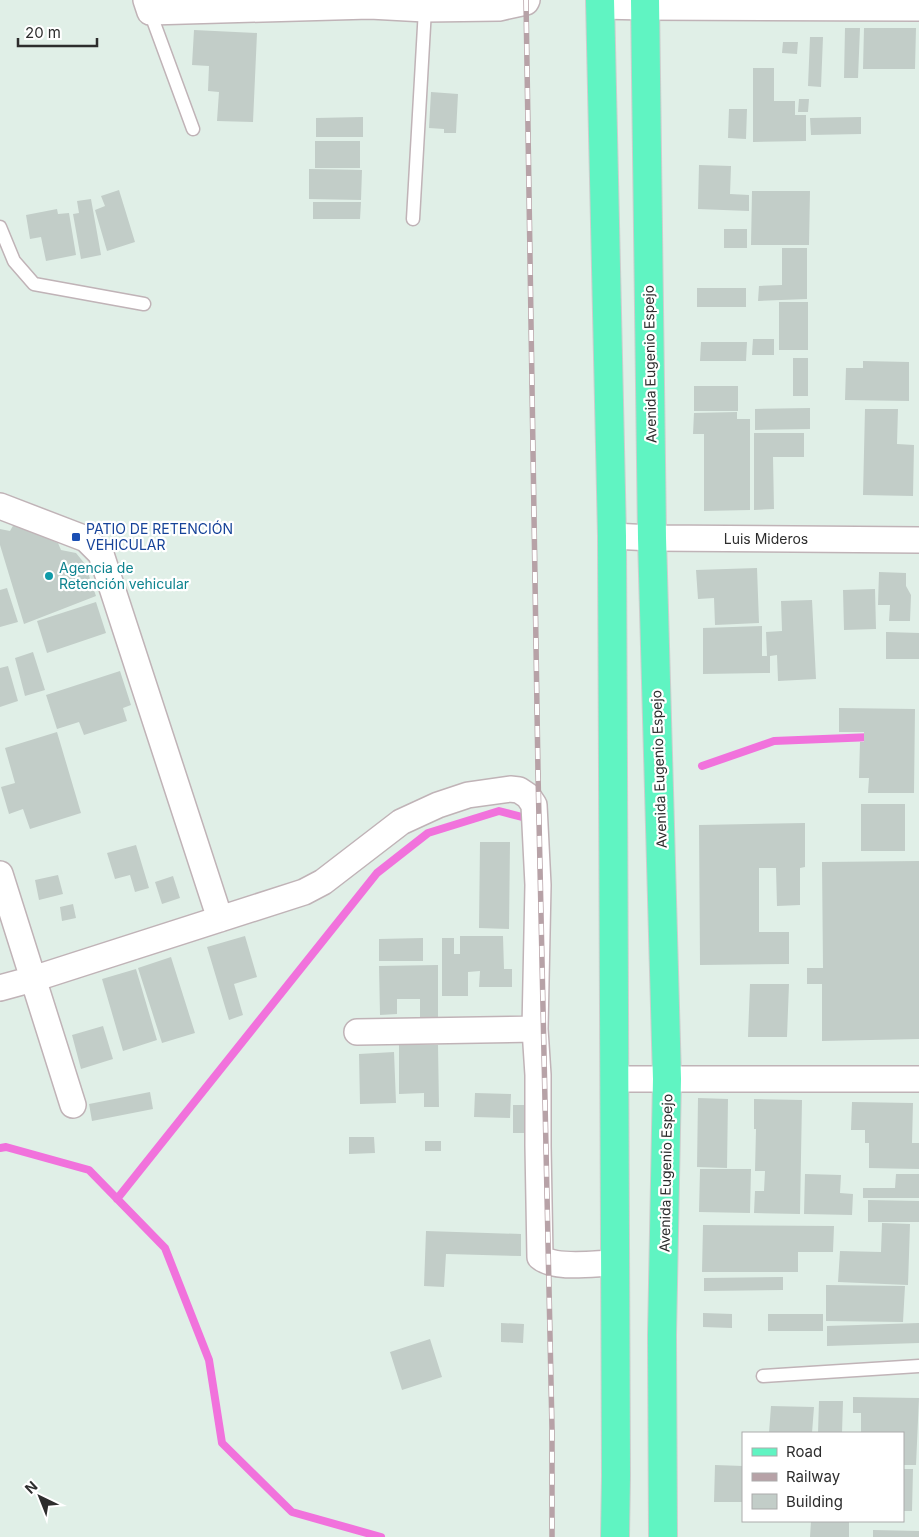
<svg xmlns="http://www.w3.org/2000/svg" width="919" height="1537" viewBox="0 0 919 1537" font-family="Inter,sans-serif">
	<style>
		.lines { fill: none; stroke-linecap: round; stroke-linejoin: round }
		.stream { stroke: #f172dc; stroke-width: 8 }
		.building { fill: #c2cdc8 }
		.lane-casing { stroke: #c0b3b7; stroke-width: 15 }
		.street-casing { stroke: #c0b3b7; stroke-width: 28 }
		.primary-casing { stroke: #cdcdcd; stroke-width: 30 }
		.lane { stroke: #fff; stroke-width: 12 }
		.street { stroke: #fff; stroke-width: 25 }
		.primary { stroke: #60f4c2; stroke-width: 28 }
		.rail-casing { stroke: #b7a2a7; stroke-width: 5.5 }
		.rail { stroke: #fff; stroke-width: 4; stroke-dasharray: 11; stroke-linecap: butt }
		.transit-dot { fill: #1a4fb4; stroke: #fff; stroke-width: 2 }
		.culture-dot { fill: #0f9aa8; stroke: #fff; stroke-width: 2 }
		.labels { text-anchor: middle; stroke-width: 4.5; stroke-linejoin: round; paint-order: stroke }
		.street-label { font-size: 14px; fill: #2d2d2d; stroke: #fff }
		.transit-label { font-size: 14px; fill: #164399; stroke: #fff; text-anchor: start }
		.culture-label { font-size: 14px; fill: #0d838f; stroke: #fff; text-anchor: start }
	</style>
	<rect width="100%" height="100%" fill="#e0efe7"/>
	<g class="lines">
		<path class="stream" d="M702 766 774 741 872 737
			M0 1148 6 1147 89 1170 165 1248 209 1360 222 1443 292 1512 381 1537
			M117 1199 377 873 428 833 499 811 530 819"/>
	</g>
	<path class="building" d="M845 28H860L858 78H844Z
		M864 28H916L915 69H863Z
		M194 30 257 33 253 122 217 121 219 92 208 91 209 66 192 65Z
		M810 37H823L821 87 808 86Z
		M783 42H798L797 54 782 53Z
		M753 68H774V101H795V115H806V141L753 142Z
		M431 92 458 94 456 133H444V129L429 128Z
		M799 99H809L808 112H798Z
		M729 109H747L746 139 728 138Z
		M363 117V137H316V118Z
		M861 117V134L811 135 810 118Z
		M315 141H360V168H315Z
		M699 165 731 166 730 194 749 195V211L698 209Z
		M309 169 362 170 361 200 309 199Z
		M119 190 135 242 107 251 95 210 105 206 101 196Z
		M752 191H810L809 245H751Z
		M91 199 101 255 81 259 73 214 79 213 77 201Z
		M313 202H361L360 219H313Z
		M57 209 58 214 69 213 76 255 46 261 41 237 30 239 26 215Z
		M724 229H747V248H724Z
		M782 248H807V299L758 301 759 286 782 285Z
		M697 288H746V307H697Z
		M779 302H808V350H779Z
		M753 339H774V355H752Z
		M701 342H747L746 361H700Z
		M793 358H808V396H793Z
		M863 361 909 362V401L845 400 846 368H863Z
		M694 386H738V411H694Z
		M810 408V429L755 430V409Z
		M865 409H898L897 444 914 445 913 496 863 495Z
		M737 412V419H750V510L704 511V434H693L694 413Z
		M754 433H804V457H773L774 509 754 510Z
		M14 524 58 543 61 550 76 553 85 564 96 596 24 624 0 545V529L10 531Z
		M757 568 759 623 715 625 714 598 698 599 696 570Z
		M879 572 906 573V586L911 595 910 621H889L890 605H878Z
		M7 588 18 622 0 627V590Z
		M875 589 876 629 844 630 843 590Z
		M812 600 816 679 778 681 777 655 770 656V673L703 674V628L762 626V656H767L766 632 782 631 781 601Z
		M96 602 106 633 47 653 37 621Z
		M886 632 919 633V659H886Z
		M33 652 45 690 25 696 15 658Z
		M8 666 18 701 0 707V668Z
		M120 671 131 705 123 708 127 721 84 735 79 722 57 729 46 695Z
		M839 708 915 709 914 793H868L869 778H859L860 742H864V732H839Z
		M57 732 81 813 30 829 23 809 9 814 1 787 15 783 5 748Z
		M861 804H905V851H861Z
		M805 823V867L800 868V905L777 906 776 868H759V932H789V964L700 965 699 825Z
		M480 842H510L509 929 479 928Z
		M136 845 149 888 135 892 130 875 115 879 107 853Z
		M919 861V1039L822 1041V984H807V968H823L822 862Z
		M58 875 63 894 39 900 35 880Z
		M173 876 180 898 162 904 155 882Z
		M73 904 76 918 62 921 60 907Z
		M245 936 257 977 234 984 243 1015 229 1020 207 947Z
		M460 936H503L504 969H512V987H479L480 971 468 972V996H442V938H454V954H460Z
		M423 938V961H379V939Z
		M171 957 195 1033 162 1043 138 968Z
		M438 965V1018H420V999H397V1014L380 1015 379 966Z
		M136 969 157 1040 123 1051 102 979Z
		M750 984H789L787 1037H748Z
		M103 1026 113 1059 81 1069 72 1035Z
		M399 1045H438L439 1107H424V1093L399 1094Z
		M394 1052 396 1103 360 1104 359 1054Z
		M150 1092 153 1109 92 1121 89 1104Z
		M475 1093 511 1094 510 1118 474 1117Z
		M698 1098 728 1099 727 1168 697 1167Z
		M754 1099 802 1100 800 1214 754 1213 755 1191H764L765 1171H755L756 1129H754Z
		M852 1102 913 1103 912 1143H919V1169L869 1168V1143H865V1130H851Z
		M513 1105H527V1133H513Z
		M349 1137H374L375 1153 349 1154Z
		M425 1141H441V1151H425Z
		M700 1169H751L750 1213 699 1212Z
		M805 1174 841 1175 840 1193 853 1194 852 1215 804 1214Z
		M896 1174H919V1198H863V1188H895Z
		M868 1200 919 1201V1222H868Z
		M882 1223 910 1224 908 1285 838 1282 840 1251 881 1252Z
		M703 1225 834 1226 833 1252H798V1272H702Z
		M426 1231 521 1234V1256L446 1254 444 1287 424 1286Z
		M783 1277V1290L704 1291V1278Z
		M826 1285 905 1286 903 1322 826 1321Z
		M703 1313 732 1314V1328L703 1327Z
		M768 1314H823V1331H768Z
		M501 1323 524 1324 523 1343 501 1342Z
		M919 1323V1343L827 1346V1326Z
		M430 1339 442 1377 402 1390 390 1352Z
		M853 1397 919 1398 916 1465H903V1433H861V1413H853Z
		M819 1401H843L842 1433H818Z
		M771 1406 814 1407 812 1433H769Z
		M715 1465 743 1466V1502H714Z
		M903 1469H913L912 1511H903Z
		M811 1521H849V1537H810Z
		M873 1530 919 1531V1537H873Z"/>
	<g class="lines">
		<g class="lane-casing">
			<path id="lane" d="M150 12 193 129
				M413 219 425 9
				M0 227 14 261 34 284 144 304
				M763 1376 919 1366"/>
		</g>
		<g class="street-casing">
			<path id="street" d="M146 0 150 12 370 6 425 9 499 8 526 2 527 0
				M600 6 645 7 919 8
				M0 506 86 539 101 554 220 919
				M612 536 652 538 919 540
				M0 874 73 1105
				M0 988 33 979 304 892 323 882 401 822 438 805 468 795 510 789 519 790 528 796 534 805 538 885 535 1029 538 1075V1146L540 1257C555 1270 596 1263 615 1263
				M357 1032 535 1029
				M614 1079H919"/>
		</g>
		<g class="primary-casing">
			<path id="primary" d="M600 0 612 536 616 1476 615 1537
				M645 0 652 538 667 1079 662 1335 663 1537"/>
		</g>
		<use href="#lane" class="lane"/>
		<use href="#street" class="street"/>
		<use href="#primary" class="primary"/>
		<g class="rail-casing">
			<path id="rail" d="M526 0 538 773 552 1429V1537"/>
		</g>
		<use href="#rail" class="rail"/>
	</g>
	<rect class="transit-dot" x="71" y="532" width="10" height="10" rx="2.5"/>
	<circle class="culture-dot" cx="49" cy="576" r="5"/>
	<g class="labels">
		<g class="street-label">
			<text transform="translate(650 364) rotate(-91)" y="5">Avenida Eugenio Espejo</text>
			<text x="766" y="544">Luis Mideros</text>
			<text transform="translate(659 769) rotate(-92)" y="5">Avenida Eugenio Espejo</text>
			<text transform="translate(666 1173) rotate(-89)" y="5">Avenida Eugenio Espejo</text>
		</g>
		<g class="transit-label">
			<text x="86" y="534">PATIO DE RETENCIÓN<tspan x="86" dy="16">VEHICULAR</tspan></text>
		</g>
		<g class="culture-label">
			<text x="59" y="573">Agencia de<tspan x="59" dy="16">Retención vehicular</tspan></text>
		</g>
	</g>
	<rect x="742" y="1432" width="162" height="90" fill="#ffffff" stroke="#ababab"/>
	<rect x="752" y="1448" width="25" height="8" fill="#60f4c2" stroke="#ababab"/>
	<text x="786" y="1457" font-size="15" fill="#2d2d2d">Road</text>
	<rect x="752" y="1473" width="25" height="8" fill="#b7a2a7" stroke="#ababab"/>
	<text x="786" y="1482" font-size="15" fill="#2d2d2d">Railway</text>
	<rect x="752" y="1494" width="25" height="15" fill="#c2cdc8" stroke="#ababab"/>
	<text x="786" y="1507" font-size="15" fill="#2d2d2d">Building</text>
	<g transform="translate(40 1497) rotate(317)" stroke="#ffffff" stroke-width="4" paint-order="stroke">
	<path d="M0-4L9 19L0 12L-9 19Z" fill="#2d2d2d"/>
	<text y="-8" font-size="14" font-weight="bold" text-anchor="middle" fill="#2d2d2d">N</text>
	</g>
	<path d="M18 38v8h79v-8" fill="none" stroke="#2d2d2d" stroke-width="2.5"/>
	<text x="25" y="38" font-size="15" fill="#2d2d2d" stroke="#ffffff" stroke-width="4" paint-order="stroke">20 m</text>
</svg>
